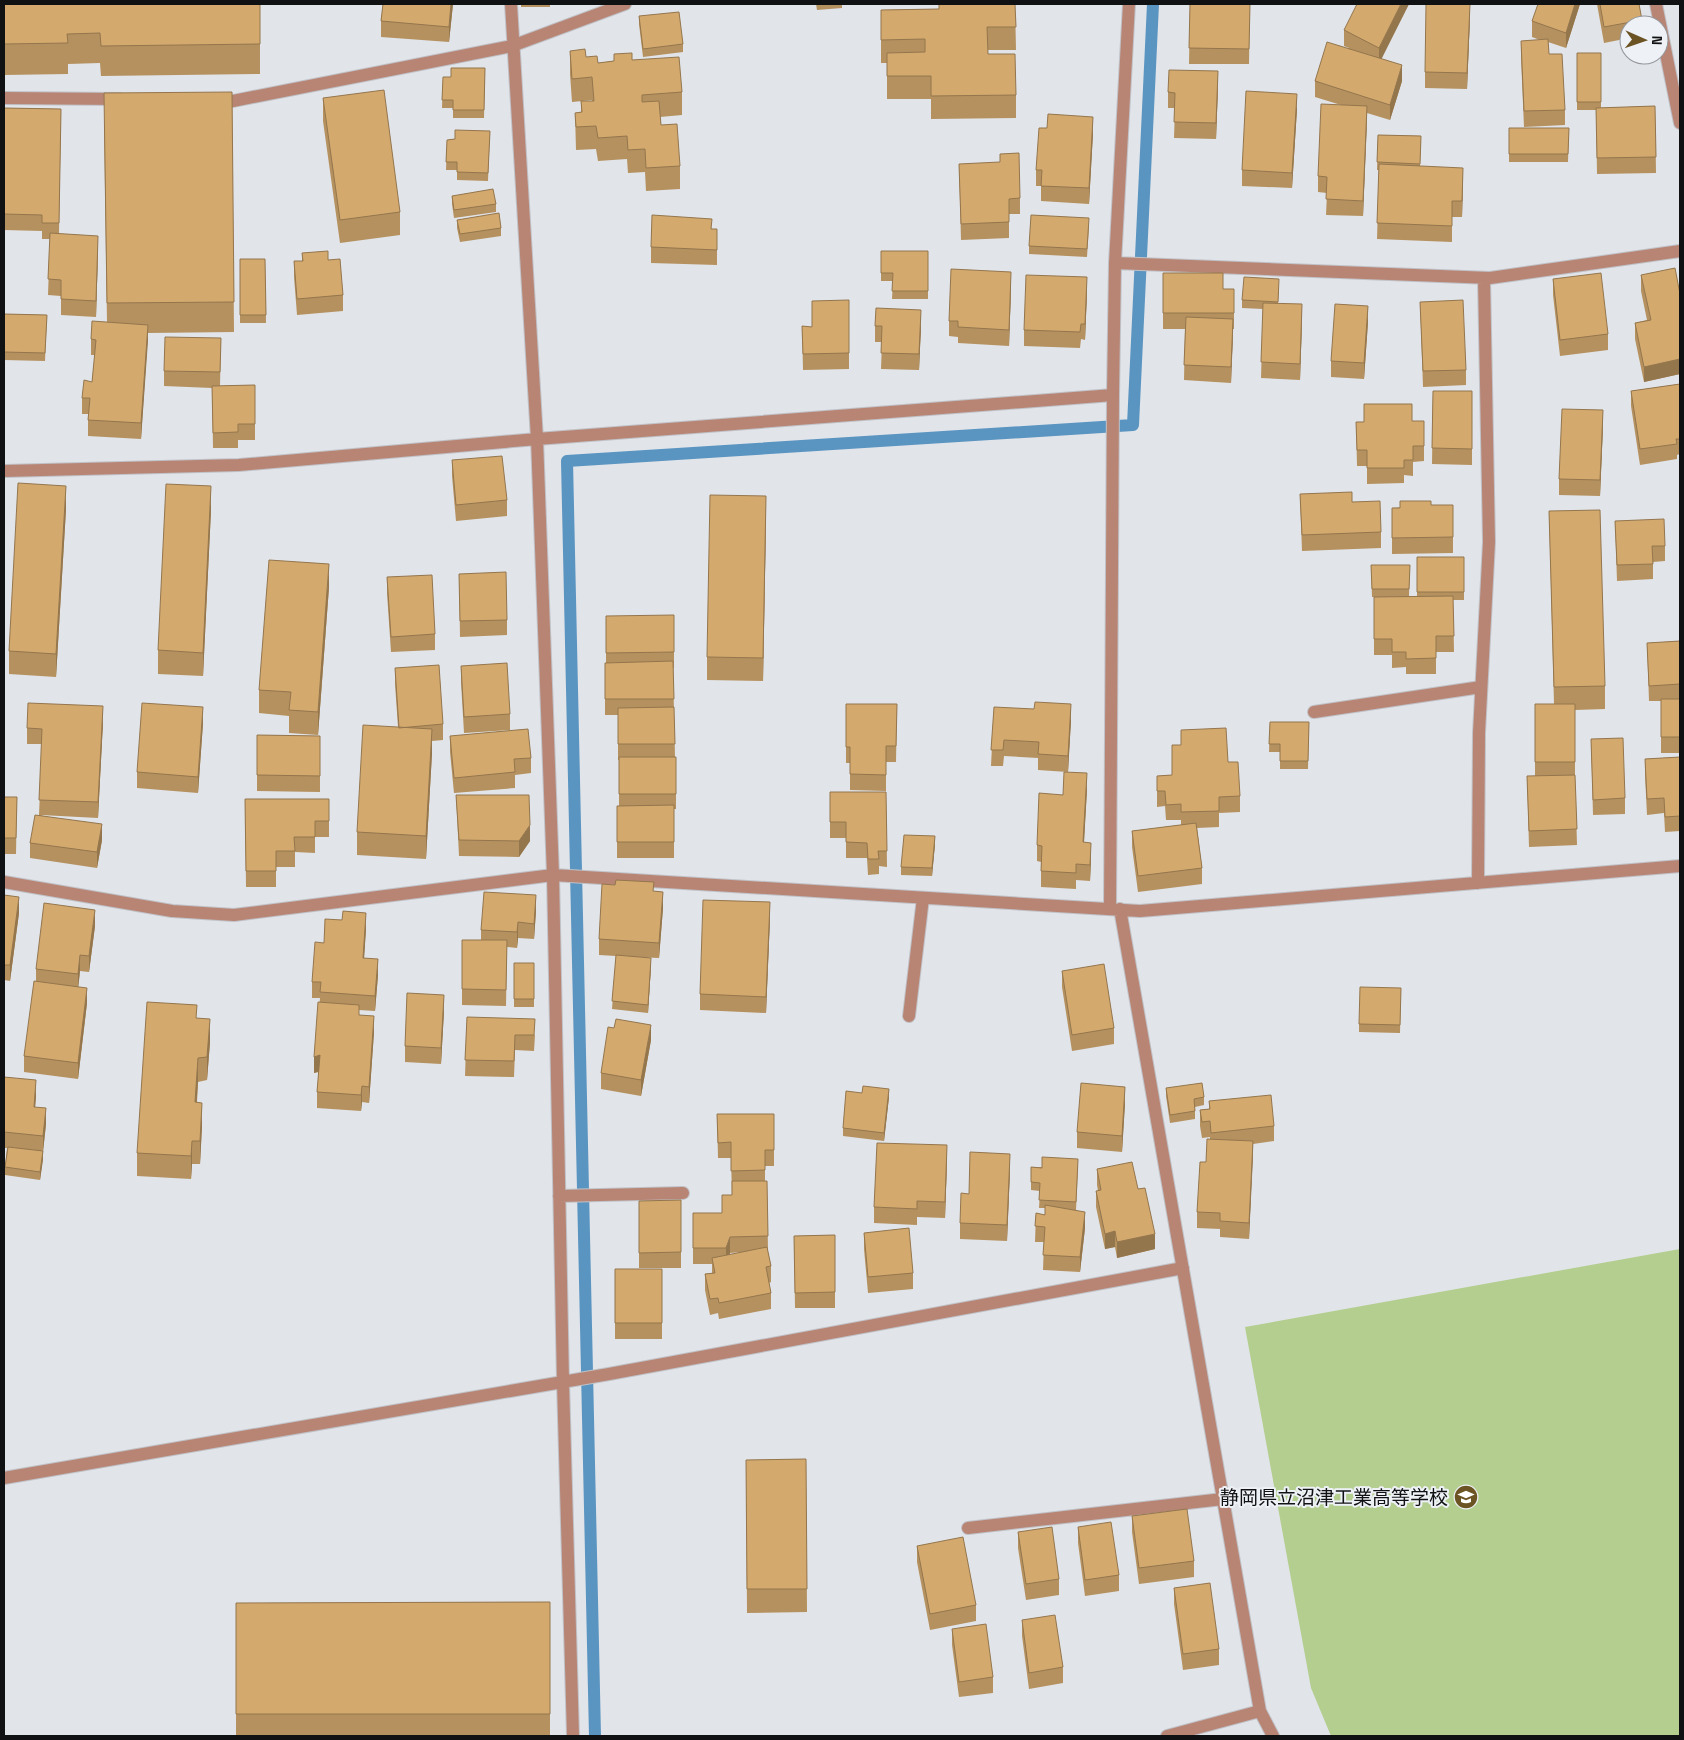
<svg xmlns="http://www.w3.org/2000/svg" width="1684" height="1740" viewBox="0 0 1684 1740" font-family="'Space Grotesk','Noto Sans JP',sans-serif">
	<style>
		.green { fill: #b3ce8e }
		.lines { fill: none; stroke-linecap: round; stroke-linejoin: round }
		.stream { stroke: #5a94c1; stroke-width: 12 }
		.minor-casing { stroke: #c0c2c7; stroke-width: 14 }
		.minor { stroke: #b88575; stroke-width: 12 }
		.wall { fill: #b5915f; fill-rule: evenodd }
		.shaded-wall { fill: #94764d }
		.building { fill: #d3a96e; stroke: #94764d }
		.labels { text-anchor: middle; stroke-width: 4; stroke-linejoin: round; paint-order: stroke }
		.poi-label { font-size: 19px; fill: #101112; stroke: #eef1f6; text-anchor: end }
	</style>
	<rect width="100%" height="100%" fill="#e1e4e9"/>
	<path class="green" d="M1680 1249V1736H1331L1311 1688 1245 1327Z"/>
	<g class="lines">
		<path class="stream" d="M595 1736 567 461 1133 425 1153 4"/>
		<g class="minor-casing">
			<path id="minor" d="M1656 4 1680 123
				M4 98 120 99
				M215 101H233L512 46 625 4
				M1115 263 1490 278 1680 251
				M4 471 239 465 537 439 511 4
				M1314 712 1481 687
				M4 882 172 911 234 915 553 875 1140 911 1680 866
				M1478 883 1479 733 1489 542 1484 278
				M1110 909 1113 395
				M1120 909 1260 1711 1273 1736
				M909 1016 923 898
				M559 1196 683 1193
				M4 1478 609 1374 1183 1268
				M968 1528 1223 1499
				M573 1736 563 1382 553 875 537 439 1113 395 1115 263 1129 4
				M1167 1736 1260 1711"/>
		</g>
		<use href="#minor" class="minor"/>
	</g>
	<path class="wall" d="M4 4H260V74L101 76 100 63 68 64V74L4 75Z
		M383 4H453L449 42 381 37V21Z
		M521 4H550V7H521Z
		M816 4H842V8L817 10Z
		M939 4H1015L1016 50H988V54L1016 95V118L931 119V99H887V63H881V10L939 9Z
		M1190 4H1250L1249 64H1189Z
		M1409 4 1381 58 1402 81 1390 120 1367 113 1363 216 1326 215 1327 193 1318 192V176L1341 105 1315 97V81L1349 48 1344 46V30Z
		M1580 4 1566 48 1548 42 1549 54 1565 110V125L1524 127 1521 57V41L1540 40 1532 37V21Z
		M1597 4H1639L1642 20V25H1629V38L1604 43Z
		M639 16 683 44V52L643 57 639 24Z
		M1470 17 1467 89 1425 88V72Z
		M570 51 586 57 598 63 614 61V54L632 60 682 92V115L660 117 661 125 680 166V189L646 191 645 172 628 173 627 159 598 161 596 149 576 150 575 113 581 112V101H592V100L572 102 570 74Z
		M1577 53H1601V108L1655 106 1656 173 1597 174 1596 110H1577Z
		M485 68 484 118H453V108H442L443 77H451Z
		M1218 87 1216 139 1174 138 1175 108H1168V92Z
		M232 92 234 332 148 333 141 439 88 436V414H82V398L92 382 95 355H91V339L107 322 104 123Z
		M323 98 400 212V235L340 243 323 121Z
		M4 108 61 109 59 234 98 251 96 317 61 315V296L48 295 50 239H42V231L4 230Z
		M1297 109 1292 188 1242 186V170Z
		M1509 128H1569L1568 162H1509Z
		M490 131 488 181 457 180V170H446L447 140 455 139Z
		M1093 133 1089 204 1041 201V186H1036V170Z
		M1378 135 1421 136 1420 166 1463 184 1462 217H1452V242L1377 239 1379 170H1377Z
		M959 164 1020 198V214H1009V238L961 240Z
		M452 196 496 204V212L454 218 452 204Z
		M457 220 501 228V236L460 242 457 228Z
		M1089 226 1087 257 1029 254V246Z
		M712 229 717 245V265L651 263V247Z
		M881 251H928V299H892L893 281H881Z
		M302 253 328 260 343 295V311L297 315 294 277V261H302Z
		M240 259H265L266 323H240Z
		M1163 273 1223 289H1234V329H1233L1231 383 1184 380 1185 329H1163Z
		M1641 275 1680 294V374L1644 382 1635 339V323L1647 320 1641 291Z
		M1553 279 1608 334V350L1560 356 1553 295Z
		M1279 287 1278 303 1302 320 1300 380 1261 378 1263 309 1242 308V300Z
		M1011 288 1009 346 958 343V337L949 336V321Z
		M1087 292 1085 340 1081 339 1080 348 1024 346V330Z
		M849 300V369L803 370 802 326 812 327Z
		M1420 302 1466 370V385L1423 387Z
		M4 314 47 315 45 361 4 360Z
		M1368 322 1364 379 1331 377V361Z
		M875 326H921L919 370 881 369 882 342H875Z
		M221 338 220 386 255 385V440H238V448H213L212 388 164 386V371Z
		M1680 384V454L1677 455V459L1640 465 1631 406V391Z
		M1433 391H1472V465L1432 464Z
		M1424 421V461L1413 462V476L1404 475V483L1367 484V466H1357L1356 422Z
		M1603 426 1600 496 1559 495V479Z
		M452 460 507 500V516L456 521 452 476Z
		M1300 494 1352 502 1381 532V548L1302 551Z
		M1431 505H1453V553L1392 554V508Z
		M66 509 56 677 9 674V651Z
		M211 510 203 676 158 674V650Z
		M1549 511 1605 686V709L1575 710V777L1577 845 1529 847 1527 776H1535V704H1554Z
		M766 519 763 681 707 680V657Z
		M1615 521 1665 546V561L1653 562V579L1617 581Z
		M1417 557H1464V600H1453L1454 652H1436V674H1406V667L1392 668V655H1374V597H1372L1371 565H1410L1409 596H1417Z
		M459 574 507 620V635L460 637Z
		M387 577 435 634V650L391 652 387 593Z
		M329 587 318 735 289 733V716L259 713V690Z
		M606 616 674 652V668H673L675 757H676V809H674V858H617V806H619V760H618V715H605V663H606Z
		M1680 641V753H1661V701H1649L1647 643Z
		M461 666 510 714V730L464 733 461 682Z
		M395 668 443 724V740L432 741V753L426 859 357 855V832L398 727 395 684Z
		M846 704H897L896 762H886V791L850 790V763H846Z
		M994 707 1071 720 1068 772 1038 770V758L1004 756 1003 766H991Z
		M103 722 98 818 41 815 102 840 97 868 30 858V843L39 815 42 744H27V728Z
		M1270 722H1309L1308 769H1280V752H1269Z
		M203 723 198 793 137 788V772Z
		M257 735 320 736V792L257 791Z
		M450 736 531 758V773L515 775V788L454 793 450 752Z
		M1591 739 1625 798V814L1593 815Z
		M1172 745 1228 762 1240 796V812L1219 813V827L1197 828 1202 868V884L1138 892 1132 847V831L1181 825V820H1166L1165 806 1157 807V776L1172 775Z
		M1680 757V831L1665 832 1664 813 1647 815 1645 775V759Z
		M1087 789 1084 843 1091 859 1090 881 1076 880V889L1041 887V862L1037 861V845L1063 795Z
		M830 792H886L887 867 879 866V874L868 875 867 858H846V838H830Z
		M456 795 530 841 519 857 459 856Z
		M4 797H17L16 854H4Z
		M245 799H329V837H315V853L295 852V867H276V887H246Z
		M935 844 932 876 901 875V867Z
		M654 891 663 908 659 958 633 957 651 966 648 1013 612 1009 616 956 599 955V939Z
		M4 895 19 913 10 981 4 980Z
		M536 911 534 939 518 938 517 948 507 947 506 1006 462 1005V940H481V930Z
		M770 918 766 1013 700 1010V994Z
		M95 926 89 972 80 971 78 987 87 1003 78 1079 24 1072V1056L36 981V969Z
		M366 929 364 958 378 975 375 1011 359 1010V1015L374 1032 369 1103 362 1102 361 1111 317 1108V1092L319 1072 314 1073 320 998H312V982L324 943Z
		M514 963H534V1007H514Z
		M1062 971 1114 1028V1044L1072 1051 1062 987Z
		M1401 988 1400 1033 1359 1032V1024Z
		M444 1011 441 1064 405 1062V1046Z
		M467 1017 535 1035 534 1051 515 1050 514 1077 465 1076Z
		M197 1018 210 1042 207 1080 198 1082 197 1102 202 1126 200 1164H192L191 1179 137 1176V1153Z
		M651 1040 641 1096 601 1089V1073Z
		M4 1077 36 1096 35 1107 46 1124 43 1151V1159L40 1180 5 1175V1167L7 1148H4Z
		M1166 1088 1204 1097V1105L1195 1107V1119L1170 1123 1166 1096Z
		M889 1097 884 1141 843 1136V1128Z
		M1209 1101 1274 1126V1141L1253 1144 1249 1239 1220 1237V1229L1197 1228V1212L1210 1139V1137L1202 1138 1200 1126V1110L1209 1109Z
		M1125 1103 1122 1152 1077 1148V1132Z
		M717 1114H774V1166H765V1181H767L768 1252 771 1266V1282L769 1283 771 1293V1309L719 1319 718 1313 710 1315 705 1290V1274L712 1273V1264H693V1213H722L732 1195 731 1158H718ZM741 1252 729 1255 730 1253Z
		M947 1161 945 1218 917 1217V1225L874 1223V1207Z
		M1031 1167H1078L1076 1210 1085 1228 1080 1272 1043 1270 1044 1242H1035L1036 1213 1045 1215V1208H1039L1040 1191 1031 1190Z
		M1097 1169 1138 1189 1155 1249 1117 1258 1115 1247 1105 1249 1096 1207V1191H1098L1097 1185Z
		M1010 1170 1007 1241 960 1239V1223L969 1194Z
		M681 1200V1268H639V1201Z
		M864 1233 913 1273V1289L868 1293 864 1249Z
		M835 1235V1308H795L794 1236Z
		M615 1269H662V1339H615Z
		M806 1459 807 1612 747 1613 746 1460Z
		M1132 1516 1194 1561V1577L1139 1584 1132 1532Z
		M1078 1527 1119 1575V1591L1085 1596 1078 1543Z
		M1018 1532 1059 1579V1595L1026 1600 1018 1548Z
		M917 1546 976 1605V1621L930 1630 917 1562Z
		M1174 1588 1219 1649V1665L1183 1670 1174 1604Z
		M550 1602V1736H236V1603Z
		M1022 1620 1063 1667V1683L1029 1689 1022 1636Z
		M952 1629 993 1677V1693L959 1697 952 1645Z"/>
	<path class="shaded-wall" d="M451 4H453L449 42V27Z
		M1401 4H1409L1379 64V48Z
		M1470 4V17L1467 89V73Z
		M1575 4H1580L1566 48V33Z
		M1402 65V81L1390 120V105Z
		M1218 71V87L1216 139V123Z
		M1297 94V109L1292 188V173Z
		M1367 106V122L1363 216V201Z
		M1093 117V133L1089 204V188Z
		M1463 168V184L1462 217V201Z
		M98 236V251L96 317V301Z
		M1011 272V288L1009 346V330Z
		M1087 277V292L1085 340V324Z
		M1302 304V320L1300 380V364Z
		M1368 306V322L1364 379V363Z
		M921 310V326L919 370V354Z
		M1233 319V335L1231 383V367Z
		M148 325V341L141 439V423Z
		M1680 359V374L1644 382V367Z
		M1603 410V426L1600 496V480Z
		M66 486V509L56 677V654Z
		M211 486V510L203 676V653Z
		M766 496V519L763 681V658Z
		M329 564V587L318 735V712Z
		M1071 704V720L1068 772V756Z
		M103 706V722L98 818V802Z
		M203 707V723L198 793V777Z
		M432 729V753L426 859V836Z
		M1087 773V789L1083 858V842Z
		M102 824V840L97 868V852Z
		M530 825V841L519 857V841Z
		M935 836V844L932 876V868Z
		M1091 843V859L1090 881V865Z
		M663 892V908L659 958V943Z
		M536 895V911L534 939V924Z
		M19 897V913L10 981V965Z
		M770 902V918L766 1013V997Z
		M95 910V926L89 972V956Z
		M366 913V929L363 974V958Z
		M518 922V938L517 948V932Z
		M80 955V971L78 990V974Z
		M651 958V966L648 1013V1005Z
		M378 959V975L375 1011V996Z
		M87 988V1003L78 1079V1063Z
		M444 995V1011L441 1064V1048Z
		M374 1016V1032L369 1103V1087Z
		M210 1019V1042L207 1080V1057Z
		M651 1025V1040L641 1096V1080Z
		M320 1055V1071L314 1073V1057Z
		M198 1058V1082L195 1125V1102Z
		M36 1080V1096L34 1122V1107Z
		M362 1086V1102L361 1111V1095Z
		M1125 1087V1103L1122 1152V1136Z
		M889 1089V1097L884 1141V1133Z
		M202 1103V1126L200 1164V1141Z
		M46 1108V1124L43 1152V1136Z
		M192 1141V1164L191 1179V1156Z
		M1253 1141V1157L1249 1239V1223Z
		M947 1145V1161L945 1218V1202Z
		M43 1151V1159L40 1180V1172Z
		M1010 1154V1170L1007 1241V1225Z
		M1085 1212V1228L1080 1272V1257Z
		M1115 1231V1247L1105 1249V1234Z
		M1155 1234V1249L1117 1258V1242Z
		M730 1237V1253L726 1264V1248Z"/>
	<path class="building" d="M4 4H260V44L101 46 100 33 67 34 68 43 4 44Z
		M383 4H451L449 27 381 21Z
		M939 4H1015L1016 27H987L988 54H1015L1016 95 931 96V76H887V53L925 52V39L881 40V10L939 9Z
		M1190 4H1250L1249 49 1189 48Z
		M1357 4H1401L1379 48 1344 30Z
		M1426 4H1470L1467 73 1425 72Z
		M1538 4H1575L1566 33 1532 21Z
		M1600 4H1639L1642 20 1604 27Z
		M679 12 683 44 643 49 639 16Z
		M1548 39 1549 54H1562L1565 110 1524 111 1521 41Z
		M1327 42 1402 65 1390 105 1315 81Z
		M585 49 586 57 597 56 598 63 614 61V54L632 53V60L679 57 682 92 642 95V102L659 101 661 125 677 124 680 166 646 168 645 149 628 150 627 136 598 138 596 126 576 127 575 113 582 112 581 101H594L592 77 572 79 570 51Z
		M1577 53H1601V102H1577Z
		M451 68H485L484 110H453V100H442L443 77H451Z
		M1169 70 1218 71 1216 123 1174 122 1175 93 1168 92Z
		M384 90 400 212 340 220 323 98Z
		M1246 91 1297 94 1292 173 1242 170Z
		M232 92 234 302 107 303 104 93Z
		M1321 104 1367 106 1363 201 1326 199 1327 177 1318 176Z
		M1655 106 1656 157 1597 158 1596 108Z
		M4 108 61 109 59 223H42V215L4 214Z
		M1048 114 1093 117 1089 188 1041 186 1042 170H1036L1039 128H1047Z
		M1509 128H1569L1568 154H1509Z
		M455 130 490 131 488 173 457 172V162H446L447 140 455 139Z
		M1378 135 1421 136 1420 164 1377 162Z
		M1019 153 1020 198 1009 199V222L961 224 959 164 1000 162V154Z
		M1379 164 1463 168 1462 201H1452V226L1377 223Z
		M493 189 496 204 454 210 452 196Z
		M499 213 501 228 460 234 457 220Z
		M652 215 712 219 711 229H717V250L651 247Z
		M1031 215 1089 218 1087 249 1029 246Z
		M50 233 98 236 96 301 61 299V280L48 279Z
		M328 251V260L340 259 343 295 297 299 294 261H303L302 253Z
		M881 251H928V291H892L893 273H881Z
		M240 259H265L266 315H240Z
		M1675 268 1680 294V359L1644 367 1635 323 1651 320 1641 275Z
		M951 269 1011 272 1009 330 958 327V321H949Z
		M1163 273H1223V289H1234V313H1163Z
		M1601 273 1608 334 1560 340 1553 279Z
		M1026 275 1087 277 1085 324H1081L1080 332 1024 330Z
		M1244 277 1279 279 1278 302 1242 300Z
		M849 300V353L803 354 802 326 812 327V301Z
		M1463 300 1466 370 1423 371 1420 302Z
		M1263 303 1302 304 1300 364 1261 362Z
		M1335 304 1368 306 1364 363 1331 361Z
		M876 308 921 310 919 354 881 353 882 326H875Z
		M4 314 47 315 45 353 4 352Z
		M1186 317 1233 319 1231 367 1184 365Z
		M92 321 148 325 141 423 88 420 90 398H82L84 380 92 382 96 340 91 339Z
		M165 337 221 338 220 372 164 371Z
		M1680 384V439H1676L1677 444 1640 449 1631 391Z
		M255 385V424H238V432L213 433 212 386Z
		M1433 391H1472V449L1432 448Z
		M1364 404H1412V421H1424V446H1413V460H1404V468H1367V450H1357L1356 422H1364Z
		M1562 409 1603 410 1600 480 1559 479Z
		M502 456 507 500 456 505 452 460Z
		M18 483 66 486 56 654 9 651Z
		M166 484 211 486 203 653 158 650Z
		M1352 492V502L1380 501 1381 532 1302 535 1300 494Z
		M710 495 766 496 763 658 707 657Z
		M1400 501H1431V505H1453V537L1392 538V508H1400Z
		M1600 510 1605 686 1554 687 1549 511Z
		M1664 519 1665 546H1652L1653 564 1617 565 1615 521Z
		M1417 557H1464V592H1417Z
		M269 560 329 564 318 712 289 710 291 692 259 690Z
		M1371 565H1410L1409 589H1372Z
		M506 572 507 620 460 621 459 574Z
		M432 575 435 634 391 637 387 577Z
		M1453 596 1454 636H1436V658L1406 659V652H1392V639H1374V597Z
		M674 615V652L606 653V616Z
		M1680 641V684L1649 686 1647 643Z
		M673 661 674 699H605V663Z
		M507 663 510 714 464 717 461 666Z
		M439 665 443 724 399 728 395 668Z
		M1661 699H1680V737H1661Z
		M1035 702 1071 704 1068 756 1038 754 1039 742 1004 740 1003 750H991L994 707 1034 709Z
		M28 703 103 706 98 802 39 800 42 729 27 728Z
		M142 703 203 707 198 777 137 772Z
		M846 704H897L896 746H886V775L850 774V747H846Z
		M1535 704H1575V762H1535Z
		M674 707 675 744H618V708Z
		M1270 722H1309L1308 761H1280V744H1269Z
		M363 725 432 729 426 836 357 832Z
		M1226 728 1228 762H1238L1240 796 1219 797V811L1181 812V804L1166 805 1165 791H1157V776L1172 775V745H1181V730Z
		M528 729 531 758 514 759 515 772 454 778 450 736Z
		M257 735 320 736V776L257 775Z
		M1623 738 1625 798 1593 800 1591 739Z
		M619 757H676V794H619Z
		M1680 757V816L1665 817 1664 798 1647 799 1645 759Z
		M1064 772 1087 773 1083 842 1091 843 1090 865 1076 864V873L1041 871 1042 846 1037 845 1039 793 1063 795Z
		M1575 775 1577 829 1529 831 1527 776Z
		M830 792H886L887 851H878L879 859H868L867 843 846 842V822H830Z
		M456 795H529L530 825 519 841 459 840Z
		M4 797H17L16 838H4Z
		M245 799H329V821H315V837H294L295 851H276V871H246Z
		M674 805V842H617V806Z
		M35 815 102 824 97 852 30 843Z
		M1196 823 1202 868 1138 876 1132 831Z
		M904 835 935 836 932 868 901 867Z
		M616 880 654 882 653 891 663 892 659 943 599 939 602 884 615 885Z
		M484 892 536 895 534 924 518 922 517 932 481 930Z
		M4 895 19 897 10 965H4Z
		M703 900 770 902 766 997 700 994Z
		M44 903 95 910 89 956 80 955 78 974 36 969Z
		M343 911 366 913 363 958 378 959 375 996 320 992 321 982H312L315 942 324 943 325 919 342 920Z
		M462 940H507L506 990 462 989Z
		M616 955 651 958 648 1005 612 1001Z
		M514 963H534V999H514Z
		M1104 964 1114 1028 1072 1035 1062 971Z
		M34 981 87 988 78 1063 24 1056Z
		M1360 987 1401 988 1400 1025 1359 1024Z
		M407 993 444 995 441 1048 405 1046Z
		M147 1002 197 1005 196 1018 210 1019 207 1057 198 1058 195 1102 202 1103 200 1141H192L191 1156 137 1153Z
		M318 1002 359 1005V1015L374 1016 369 1087 362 1086 361 1095 317 1092 320 1055 314 1057Z
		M467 1017 535 1019 534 1035H515L514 1061 465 1060Z
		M616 1019 651 1025 641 1080 601 1073 608 1027 614 1028Z
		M4 1077 36 1080 34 1107 46 1108 43 1136 4 1132Z
		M1081 1083 1125 1087 1122 1136 1077 1132Z
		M1202 1083 1204 1097 1194 1099 1195 1111 1170 1115 1166 1088Z
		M863 1086 889 1089 884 1133 843 1128 846 1091 862 1093Z
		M1271 1095 1274 1126 1211 1133 1210 1121 1202 1122 1200 1110 1210 1109 1209 1101Z
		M717 1114H774V1150H765V1170L731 1171V1142L718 1143Z
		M1207 1139 1253 1141 1249 1223 1220 1221V1213L1197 1212 1200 1162H1206Z
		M877 1143 947 1145 945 1202 917 1201V1209L874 1207Z
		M8 1147 43 1151 40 1172 5 1167Z
		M970 1152 1010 1154 1007 1225 960 1223 961 1193 969 1194Z
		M1042 1157 1078 1159 1076 1202 1039 1200 1040 1183 1031 1182V1167L1042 1168Z
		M1132 1162 1138 1189 1145 1188 1155 1234 1117 1242 1115 1231 1105 1234 1096 1191 1101 1190 1097 1169Z
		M732 1181H767L768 1236 730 1237 726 1248H693V1213H722V1195H732Z
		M681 1200V1252L639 1253V1201Z
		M1045 1205 1085 1212 1080 1257 1043 1255 1045 1227 1035 1226 1036 1213 1045 1215Z
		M909 1228 913 1273 868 1277 864 1233Z
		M835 1235V1292L795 1293 794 1236Z
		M767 1247 771 1266 766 1267 771 1293 719 1303 718 1298 710 1299 705 1274 715 1273 712 1258Z
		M615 1269H662V1323H615Z
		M806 1459 807 1589H747L746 1460Z
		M1187 1509 1194 1561 1139 1568 1132 1516Z
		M1111 1522 1119 1575 1085 1580 1078 1527Z
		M1052 1527 1059 1579 1026 1584 1018 1532Z
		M963 1537 976 1605 930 1614 917 1546Z
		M1210 1583 1219 1649 1183 1654 1174 1588Z
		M550 1602V1714H236V1603Z
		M1055 1615 1063 1667 1029 1673 1022 1620Z
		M986 1624 993 1677 959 1682 952 1629Z"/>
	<defs>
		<g id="school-disc" transform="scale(1.25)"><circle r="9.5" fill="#6b5324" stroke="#eef1f6"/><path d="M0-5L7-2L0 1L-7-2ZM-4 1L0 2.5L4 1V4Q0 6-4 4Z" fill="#fff"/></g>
	</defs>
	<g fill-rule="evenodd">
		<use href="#school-disc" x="1466" y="1497"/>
	</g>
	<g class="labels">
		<g class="poi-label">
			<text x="1448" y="1504">静岡県立沼津工業高等学校</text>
		</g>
	</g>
	<rect width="1684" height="1740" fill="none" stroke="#101112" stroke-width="10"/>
	<g transform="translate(1644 40) rotate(92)"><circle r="24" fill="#eef1f6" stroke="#95979b"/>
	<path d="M0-4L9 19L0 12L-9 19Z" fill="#6b5324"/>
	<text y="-8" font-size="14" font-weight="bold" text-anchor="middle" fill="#101112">N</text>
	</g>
</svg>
